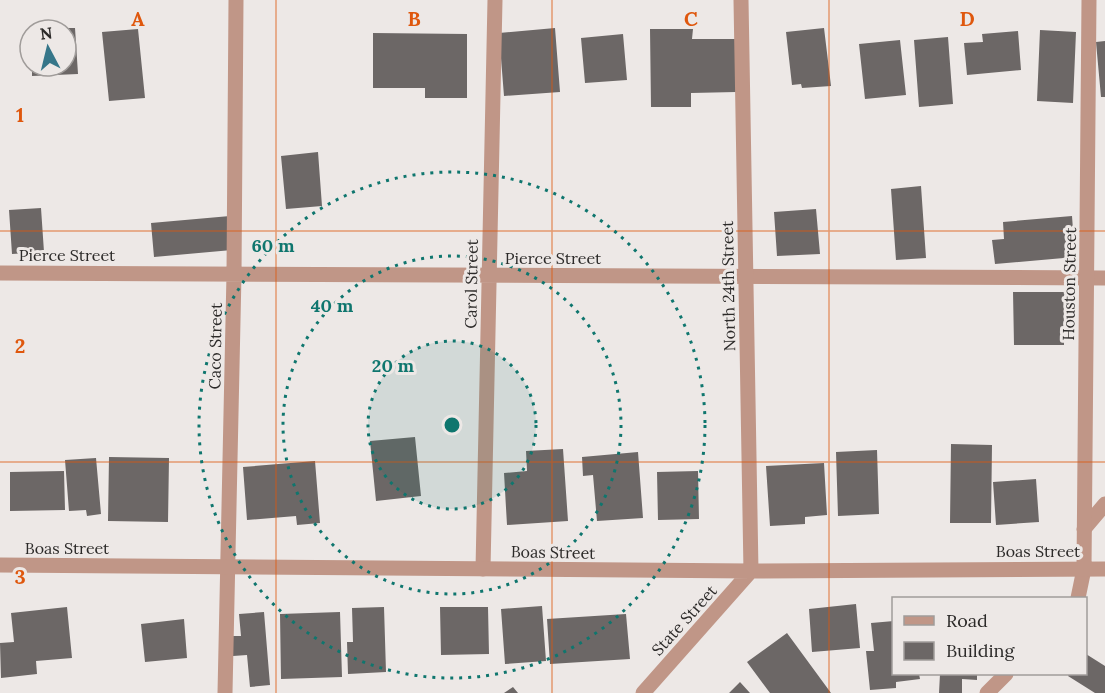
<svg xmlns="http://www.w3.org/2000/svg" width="1105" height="693" viewBox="0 0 1105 693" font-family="Lora,serif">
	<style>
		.building { fill: #6c6766 }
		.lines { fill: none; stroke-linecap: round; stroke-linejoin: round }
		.service { stroke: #c09687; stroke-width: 15 }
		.minor { stroke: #c09687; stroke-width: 15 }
		.grid { fill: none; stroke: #df570d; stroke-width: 1.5; stroke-opacity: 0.55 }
		.ring { fill: none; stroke: #0f766e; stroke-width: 3; stroke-dasharray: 3 6 }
		.labels { text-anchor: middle; stroke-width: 6; stroke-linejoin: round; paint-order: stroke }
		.street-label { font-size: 16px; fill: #2c2a29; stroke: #ede8e6 }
		.grid-label { font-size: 20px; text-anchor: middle; font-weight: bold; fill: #df570d; stroke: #ede8e6; stroke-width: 6; stroke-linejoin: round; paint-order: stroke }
		.centre { fill: #0f766e; stroke: #ede8e6; stroke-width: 3 }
		.ring-label { font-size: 18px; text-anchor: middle; font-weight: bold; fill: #0f766e; stroke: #ede8e6; stroke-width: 6; stroke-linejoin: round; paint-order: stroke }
	</style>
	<rect width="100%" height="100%" fill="#ede8e6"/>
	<path class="building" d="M66 28H75L78 74 32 76V66H66Z
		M555 28 560 92 504 96 499 33Z
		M824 28 831 86 802 88 801 84 792 85 786 32Z
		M138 29 145 98 109 101 102 32Z
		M650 29H693L692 39H736V92L691 93V107H651Z
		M1040 30 1076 32 1073 103 1037 101Z
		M1018 31 1021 70 967 75 964 43 983 42 982 34Z
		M373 33 467 34V98H425V88H373Z
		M623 34 627 80 585 83 581 38Z
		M948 37 953 104 919 107 914 40Z
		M900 40 906 95 865 99 859 44Z
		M1105 41V97H1101L1096 42Z
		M318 152 322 206 286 209 281 156Z
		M921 186 926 258 896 260 891 189Z
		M41 208 44 252 12 254 9 210Z
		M816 209 820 254 777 256 774 212Z
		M230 216 232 250 154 257 151 223Z
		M1072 216 1075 257 995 264 992 240 1004 239 1003 222Z
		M1013 292H1076V319H1064V345H1014Z
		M415 437 421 496 376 501 370 441Z
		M951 444 992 445 991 523H950Z
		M563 449 568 521 507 525 504 473 527 471 526 451Z
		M877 450 879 514 838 516 836 452Z
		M638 452 643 518 597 521 593 475 583 476 582 457Z
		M109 457 169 458 168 522 108 521Z
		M96 458 101 514 87 516 86 510 69 511 65 460Z
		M315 461 320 523 297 525 296 516 247 520 243 467Z
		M824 463 827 515 805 517V524L770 526 766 466Z
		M64 471 65 510 10 511V472Z
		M698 471 699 519 658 520 657 472Z
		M1036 479 1039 522 996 525 993 482Z
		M856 604 860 648 812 652 809 609Z
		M542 606 546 661 505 664 501 609Z
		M67 607 72 658 36 661 37 674 1 678 0 643 14 642 11 613Z
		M384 607 386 672 348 674 347 642H353L352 608Z
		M440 607H488L489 654 441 655Z
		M264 612 270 685 250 687 247 655 233 656 231 636H241L239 614Z
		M340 612 342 677 281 679 280 614Z
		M626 614 630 659 550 664 547 619Z
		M184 619 187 658 145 662 141 624Z
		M894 621V674H919L920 679 896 682V688L870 690 866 651H874L871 623Z
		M787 633 831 693H770L747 662Z
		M1086 654 1105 666V693H1095L1068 676 1069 674H1086Z
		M940 674H977V680L962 679V693H939Z
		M740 682 750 693H729Z
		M513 687 518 693H504Z"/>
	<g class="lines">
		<path class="service" d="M0 273 1105 278
			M1084 529 1105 504
			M483 569 495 0
			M1078 598 1084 569
			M225 693 234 274 236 0
			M987 693 1006 674"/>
		<path class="minor" d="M0 565 751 571 1105 569
			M1084 569 1089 0
			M643 693 751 571 741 0"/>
	</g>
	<path class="grid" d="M276 0V693M552 0V693M829 0V693M0 231H1105M0 462H1105"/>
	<circle cx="452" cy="425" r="84" fill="#0f766e" fill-opacity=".12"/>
	<g class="ring">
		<circle cx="452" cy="425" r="84"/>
		<circle cx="452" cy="425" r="169"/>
		<circle cx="452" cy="425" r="253"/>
	</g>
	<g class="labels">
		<g class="street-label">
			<text x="67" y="261">Pierce Street</text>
			<text x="553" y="264">Pierce Street</text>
			<text transform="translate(471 284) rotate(-89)" y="6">Carol Street</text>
			<text transform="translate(1069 284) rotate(-89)" y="6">Houston Street</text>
			<text transform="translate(728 286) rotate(-91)" y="6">North 24th Street</text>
			<text transform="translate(215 346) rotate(-89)" y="6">Caco Street</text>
			<text x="67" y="554">Boas Street</text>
			<text x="1038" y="557">Boas Street</text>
			<text transform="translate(553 552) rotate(1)" y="6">Boas Street</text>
			<text transform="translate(684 620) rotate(-48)" y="6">State Street</text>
		</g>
	</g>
	<g class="grid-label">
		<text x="138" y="26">A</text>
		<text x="414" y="26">B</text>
		<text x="691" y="26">C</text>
		<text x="967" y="26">D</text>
		<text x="20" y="122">1</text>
		<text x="20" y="353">2</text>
		<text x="20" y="584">3</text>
	</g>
	<circle cx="452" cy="425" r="9" class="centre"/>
	<g class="ring-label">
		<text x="273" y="252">60 m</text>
		<text x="332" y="312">40 m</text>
		<text x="393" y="372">20 m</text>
	</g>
	<rect x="892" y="597" width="195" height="78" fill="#ede8e6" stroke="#a09c9a" stroke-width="1.5"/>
	<rect x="904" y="616" width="30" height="9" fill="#c09687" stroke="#a09c9a" stroke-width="1.5"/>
	<text x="946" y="627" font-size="18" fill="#2c2a29">Road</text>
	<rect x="904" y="642" width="30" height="18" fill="#6c6766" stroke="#a09c9a" stroke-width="1.5"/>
	<text x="946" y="657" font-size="18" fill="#2c2a29">Building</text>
	<g transform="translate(48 48) rotate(353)"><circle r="28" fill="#ede8e6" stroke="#a09c9a" stroke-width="1.5"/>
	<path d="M0-4.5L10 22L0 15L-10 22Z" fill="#367689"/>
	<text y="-9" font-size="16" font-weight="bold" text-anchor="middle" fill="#2c2a29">N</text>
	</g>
</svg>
